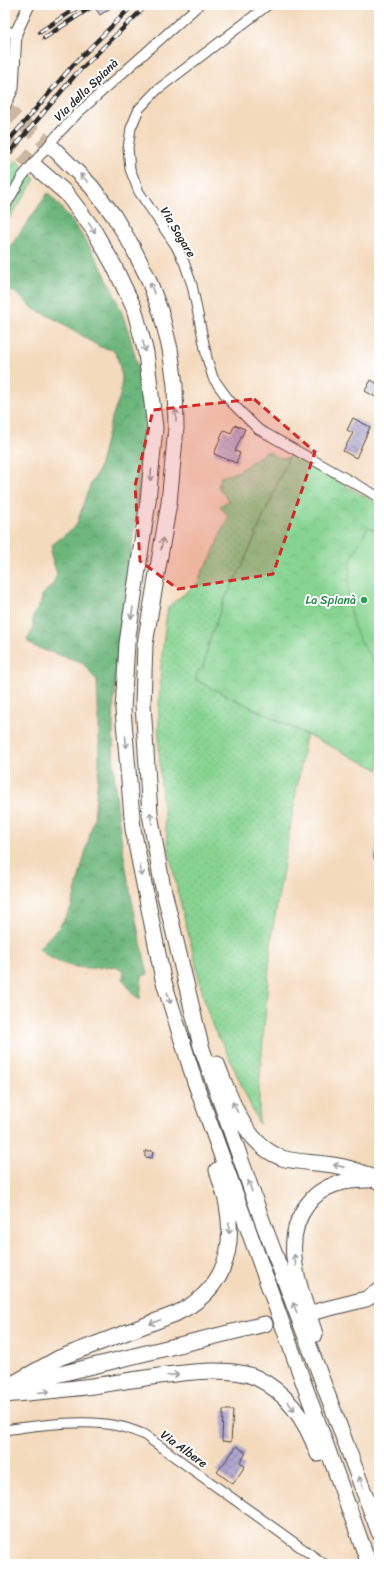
<svg xmlns="http://www.w3.org/2000/svg" width="384" height="1569" viewBox="0 0 384 1569" font-family="Sriracha,sans-serif">
	<style>
		.grass { fill: url(#grass-dots); stroke: #59805e }
		.forest { fill: url(#forest-crowns); stroke: #4c7054 }
		.park { fill: url(#park-crowns); stroke: #59805e }
		.pitch { fill: #87d492; stroke: #59805e }
		.building { fill: url(#building-cross-hatch) }
		.lines { fill: none; stroke-linecap: round; stroke-linejoin: round }
		.trunk-tunnel { stroke: #ccb7a0; stroke-width: 15; stroke-dasharray: 15 8; stroke-linecap: butt }
		.minor-casing { stroke: #494541; stroke-width: 11 }
		.tertiary-casing { stroke: #494541; stroke-width: 13 }
		.trunk-casing { stroke: #494541; stroke-width: 17 }
		.minor { stroke: #fff; stroke-width: 9 }
		.tertiary { stroke: #fff; stroke-width: 11 }
		.trunk { stroke: #fff; stroke-width: 15 }
		.rail-casing { stroke: #2b2b2b; stroke-width: 4.5 }
		.rail { stroke: #fff; stroke-width: 3; stroke-dasharray: 9; stroke-linecap: butt }
		.oneway { stroke: #a0a0a0 }
		.marked { fill: #d62828; fill-opacity: 0.2; stroke: #d62828; stroke-width: 3; stroke-dasharray: 8 5; stroke-linejoin: round }
		.leisure-dot { fill: #2e9e5b; stroke: #fff; stroke-width: 1.5 }
		.labels { text-anchor: middle; stroke-width: 4; stroke-linejoin: round; paint-order: stroke }
		.street-label { font-size: 12px; fill: #2b2b2b; stroke: #fff }
		.leisure-label { font-size: 12px; fill: #27864d; stroke: #fff; text-anchor: end }
	</style>
	<defs>
		<pattern id="grass-dots" width="8" height="8" patternUnits="userSpaceOnUse"><rect width="8" height="8" fill="#87d492"/><path d="M2 2h.1M6 6h.1" fill="none" stroke="#75b67e" stroke-width="1.8" stroke-linecap="round"/></pattern>
		<pattern id="forest-crowns" width="20" height="18" patternUnits="userSpaceOnUse"><rect width="20" height="18" fill="#6db67c"/><path d="M2 6a3 3 0 1 1 6 0M12 15a3 3 0 1 1 6 0" fill="none" stroke="#5a9466"/></pattern>
		<pattern id="park-crowns" width="20" height="18" patternUnits="userSpaceOnUse"><rect width="20" height="18" fill="#87d492"/><path d="M2 6a3 3 0 1 1 6 0M12 15a3 3 0 1 1 6 0" fill="none" stroke="#75b67e"/></pattern>
		<pattern id="building-cross-hatch" width="8" height="8" patternUnits="userSpaceOnUse"><rect width="8" height="8" fill="#ada4ce"/><path d="M0 0l8 8M0 8l8-8" fill="none" stroke="#8d86a7"/></pattern>
	</defs>
	<rect width="100%" height="100%" fill="#fff"/>
	<filter id="ink" filterUnits="userSpaceOnUse"><feTurbulence type="fractalNoise" baseFrequency=".025" numOctaves="2"/><feDisplacementMap in="SourceGraphic" scale="8" xChannelSelector="R" yChannelSelector="G"/><feConvolveMatrix kernelMatrix="1 2 1 2 8 2 1 2 1" color-interpolation-filters="sRGB"/></filter>
	<filter id="wash" filterUnits="userSpaceOnUse"><feTurbulence type="fractalNoise" baseFrequency=".012" numOctaves="4" result="noise"/><feDisplacementMap in="SourceGraphic" scale="16" xChannelSelector="R" yChannelSelector="G"/><feGaussianBlur stdDeviation="0.9" result="paint"/><feColorMatrix in="noise" values="0 0 0 0 0 0 0 0 0 0 0 0 0 0 0 0 0 1.4 0 .05"/><feComposite in="paint" operator="in"/></filter>
	<g filter="url(#wash)">
		<rect width="100%" height="100%" fill="#f4dabd"/>
		<path class="grass" d="M16 160 35 179 5 225V174Z
			M265 452H270L276 457 288 458 243 565 224 601 209 642 203 669 197 673 196 680 306 735 272 933 259 1087V1124L223 1044C209 1029 201 986 196 965 184 916 170 867 164 816 156 748 157 676 168 607L198 583 202 571 211 558 223 528 227 523 228 516 220 506 228 501C224 490 214 492 221 477L239 471Z"/>
		<path class="forest" d="M48 193C106 254 141 340 145 425 147 460 139 495 134 530 125 595 115 659 113 724 112 809 129 892 148 974L142 976 140 999 133 994 123 979 124 971C114 964 105 967 94 968 74 969 52 963 39 948L59 927 71 908 77 885 94 818 99 764V728L97 681 88 669 81 662 35 647 27 641 33 629V617L41 602 42 595 53 584 57 574 51 555 52 545 76 526 90 485 98 472 111 420 120 396 122 377 117 356 113 350 100 347 59 321 34 309 15 292 5 291V254Z"/>
		<path class="park" d="M291 452 316 469 379 504V770L196 680 197 673 203 668 209 642 224 601 243 565Z"/>
		<path class="pitch" d="M368 527 379 533V667C355 641 345 610 349 575 350 571 349 565 351 560 355 549 363 537 368 527Z"/>
		<g id="blocks">
			<path class="building" d="M102 5H115L100 15 96 9Z
				M371 380 379 385V399L365 391Z
				M353 418 370 427 356 458 343 451 353 433 347 430Z
				M235 425 245 429 235 451 240 453 236 463 214 454 224 430 231 433Z
				M378 841H379V860L374 859Z
				M145 1151H153L152 1158 145 1157Z
				M223 1410H233L231 1442 222 1441Z
				M237 1446 245 1452V1455L240 1462 245 1466 233 1484 217 1472Z"/>
		</g>
	</g>
	<g filter="url(#ink)">
		<use href="#blocks" fill-opacity="0" stroke="#494541" stroke-width="1"/>
		<g class="lines">
			<path class="trunk-tunnel" d="M5 109 53 148
				M5 140 37 168"/>
			<g class="minor-casing">
				<path id="minor" d="M268 5 157 90 139 109 131 128 128 148 130 169 139 192 176 246 184 262 192 285 207 358 213 378 229 400 258 429 379 497
					M5 31 16 33
					M5 207 22 177 57 135 78 113 199 5
					M5 1430C38 1425 90 1418 122 1427 129 1428 136 1432 143 1434L324 1564"/>
			</g>
			<g class="tertiary-casing">
				<path id="tertiary" d="M5 105 13 88 16 33 29 5"/>
			</g>
			<g class="trunk-casing">
				<path id="trunk" d="M53 148 91 186 114 216 132 246 148 278 161 313 170 349 175 385 176 428 169 503 145 644 143 704 150 814 162 883 201 1046 262 1220 379 1532
					M37 168 66 193 93 229 113 264 134 308 146 353 155 428 148 501 127 643 123 710 133 829 163 979 195 1082 369 1564
					M217 1064C231 1099 244 1144 282 1158 295 1162 311 1162 325 1164 342 1166 364 1171 379 1182
					M318 1311 366 1299 379 1291
					M315 1334C303 1295 278 1243 307 1205 322 1184 344 1180 369 1180
					M21 1386 56 1375 265 1324
					M5 1388 59 1358 175 1314C221 1293 236 1254 227 1205 225 1193 220 1182 217 1170
					M5 1395C36 1392 67 1390 99 1385 139 1380 221 1361 257 1378 288 1393 307 1423 318 1454"/>
			</g>
			<use href="#minor" class="minor"/>
			<use href="#tertiary" class="tertiary"/>
			<use href="#trunk" class="trunk"/>
			<g class="rail-casing">
				<path id="rail" d="M40 32 81 5
					M44 38 94 5
					M5 145 73 65 133 5
					M5 158 76 74 147 5"/>
			</g>
			<use href="#rail" class="rail"/>
		</g>
		<defs><path id="oneway-shaft" d="M-6 0H5M1.5-3L5.5 0L1.5 3" fill="none" stroke-width="1.6" stroke-linecap="round" stroke-linejoin="round"/></defs>
		<g class="oneway">
			<use href="#oneway-shaft" transform="translate(84 178) rotate(-135)"/>
			<use href="#oneway-shaft" transform="translate(92 228) rotate(56)"/>
			<use href="#oneway-shaft" transform="translate(152 288) rotate(-110)"/>
			<use href="#oneway-shaft" transform="translate(144 346) rotate(74)"/>
			<use href="#oneway-shaft" transform="translate(176 415) rotate(-91)"/>
			<use href="#oneway-shaft" transform="translate(151 475) rotate(95)"/>
			<use href="#oneway-shaft" transform="translate(162 544) rotate(-80)"/>
			<use href="#oneway-shaft" transform="translate(132 613) rotate(99)"/>
			<use href="#oneway-shaft" transform="translate(126 742) rotate(85)"/>
			<use href="#oneway-shaft" transform="translate(151 818) rotate(-98)"/>
			<use href="#oneway-shaft" transform="translate(141 871) rotate(79)"/>
			<use href="#oneway-shaft" transform="translate(169 998) rotate(73)"/>
			<use href="#oneway-shaft" transform="translate(235 1107) rotate(-117)"/>
			<use href="#oneway-shaft" transform="translate(339 1166) rotate(-167)"/>
			<use href="#oneway-shaft" transform="translate(250 1186) rotate(-110)"/>
			<use href="#oneway-shaft" transform="translate(229 1228) rotate(89)"/>
			<use href="#oneway-shaft" transform="translate(295 1260) rotate(-98)"/>
			<use href="#oneway-shaft" transform="translate(295 1308) rotate(-111)"/>
			<use href="#oneway-shaft" transform="translate(155 1322) rotate(159)"/>
			<use href="#oneway-shaft" transform="translate(173 1375) rotate(-7)"/>
			<use href="#oneway-shaft" transform="translate(44 1392) rotate(-5)"/>
			<use href="#oneway-shaft" transform="translate(291 1406) rotate(51)"/>
			<use href="#oneway-shaft" transform="translate(361 1482) rotate(-110)"/>
		</g>
	</g>
	<path class="marked" d="M254 399 315 452 273 574 178 589 140 561 135 486 153 410Z"/>
	<circle class="leisure-dot" cx="364" cy="600" r="4"/>
	<g class="labels">
		<g class="street-label">
			<text transform="translate(86 90) rotate(-44)" y="4">Via della Spianà</text>
			<text transform="translate(178 232) rotate(59)" y="4">Via Sogare</text>
			<text transform="translate(184 1449) rotate(36)" y="4">Via Albere</text>
		</g>
		<g class="leisure-label">
			<text x="356" y="604">La Spianà</text>
		</g>
	</g>
	<rect width="384" height="1569" fill="none" stroke="#fff" stroke-width="20"/>
</svg>
